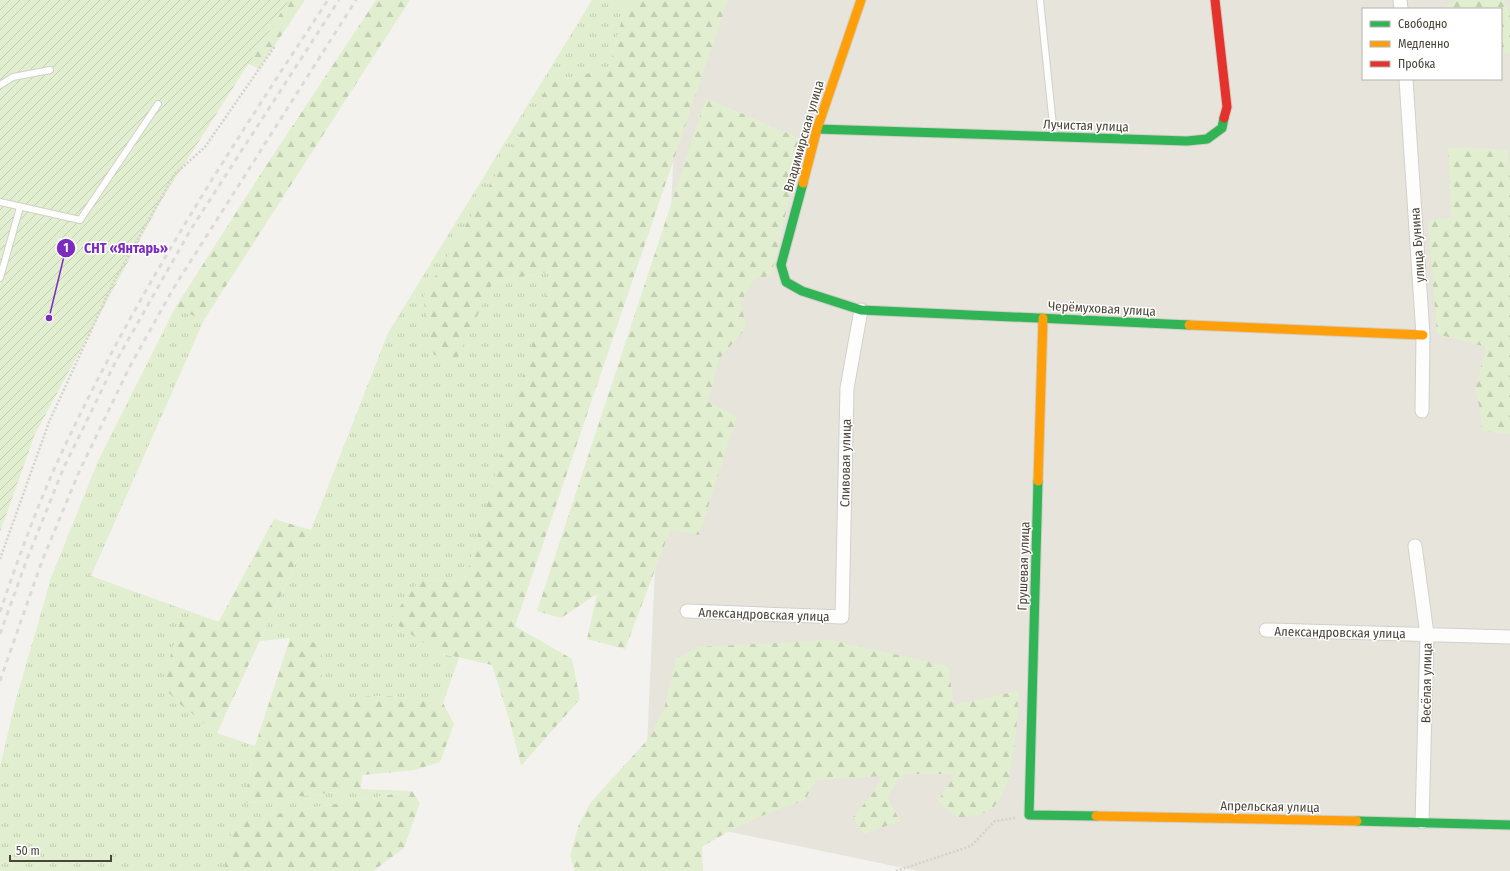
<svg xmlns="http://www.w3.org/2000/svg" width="1510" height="871" viewBox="0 0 1510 871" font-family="'Fira Sans Condensed',sans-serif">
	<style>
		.residential { fill: #e7e4dc; fill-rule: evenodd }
		.grass { fill: url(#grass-tufts) }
		.forest { fill: url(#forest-firs) }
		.garden { fill: url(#garden-furrows) }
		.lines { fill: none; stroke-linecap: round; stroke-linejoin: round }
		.lane-casing { stroke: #d2d0cb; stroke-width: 8 }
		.street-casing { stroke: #d2d0cb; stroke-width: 15 }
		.fast-casing { stroke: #d3cfc5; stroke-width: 11 }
		.slow-casing { stroke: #d3cfc5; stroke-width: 11 }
		.jam-casing { stroke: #d3cfc5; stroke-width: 11 }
		.path { stroke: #d3d2cc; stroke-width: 2.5; stroke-dasharray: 2 2; stroke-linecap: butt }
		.lane { stroke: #fdfdfc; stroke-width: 6 }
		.street { stroke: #fdfdfc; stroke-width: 13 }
		.fast { stroke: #30b455; stroke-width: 9 }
		.slow { stroke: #ff9f0a; stroke-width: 9 }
		.jam { stroke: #e5322d; stroke-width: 9 }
		.rail { stroke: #dbdbda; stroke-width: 3; stroke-dasharray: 5 5; stroke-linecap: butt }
		.labels { text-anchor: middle; stroke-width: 3; stroke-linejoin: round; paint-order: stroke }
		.street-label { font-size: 13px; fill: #4b4439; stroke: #fff }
		.leader { fill: none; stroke: #7b2cbf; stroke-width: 1.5 }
		.callout-dot { fill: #7b2cbf; stroke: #fff; stroke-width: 1.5 }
		.mark-label { font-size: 12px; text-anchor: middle; font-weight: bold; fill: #fff }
		.callout-label { font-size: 14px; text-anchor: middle; font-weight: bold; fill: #7b2cbf; stroke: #fff; stroke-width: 3; stroke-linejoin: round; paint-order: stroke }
	</style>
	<defs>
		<pattern id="grass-tufts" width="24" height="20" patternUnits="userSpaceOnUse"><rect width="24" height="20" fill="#e1eecf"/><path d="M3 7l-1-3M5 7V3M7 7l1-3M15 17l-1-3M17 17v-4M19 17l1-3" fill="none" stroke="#c3cdb2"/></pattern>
		<pattern id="forest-firs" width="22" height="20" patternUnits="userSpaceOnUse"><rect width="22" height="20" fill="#e1eecf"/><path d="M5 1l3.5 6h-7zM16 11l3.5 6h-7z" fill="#c3cdb2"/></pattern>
		<pattern id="garden-furrows" width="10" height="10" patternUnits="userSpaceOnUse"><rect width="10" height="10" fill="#e1eecf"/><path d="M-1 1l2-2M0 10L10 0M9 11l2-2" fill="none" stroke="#c3cdb2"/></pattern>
	</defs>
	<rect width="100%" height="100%" fill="#f4f2ee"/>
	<path class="residential" d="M717 0H1510V871H918L644 814 676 99ZM1363 9H1501V79H1363Z"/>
	<path class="grass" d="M592 0H627L609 68 550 83 456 359 493 282 554 271 465 580 419 581 438 653 459 658 443 703C404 695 374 694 335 700L322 677 321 644 290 638 260 641 311 530 388 333Z
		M175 308 204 320 91 576 219 622 217 733 255 746 244 803 361 789 412 791 235 821 227 849 224 871H0V767L15 703 51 578 98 461Z"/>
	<path class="forest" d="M249 0H305L259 69 217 49Z
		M376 0H410L204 320 175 308 260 175Z
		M627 0H728L515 626 572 659 580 699 521 766 510 722 492 665 439 653 390 620 419 581 465 580 553 271 493 282 457 359 434 355 423 297 550 83 609 68Z
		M1456 0H1504L1510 14V54L1501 53V9H1442Z
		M706 98 803 140 771 276 754 278 741 302 746 328 719 359 708 402 737 416 699 535 670 530 625 649 587 639 597 594 561 618 537 611Z
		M1448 147 1508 150 1510 176V434L1482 431 1480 409 1475 390 1486 347 1437 334 1428 220 1451 218Z
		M274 519 311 530 217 733 180 704 162 686 181 619 219 621Z
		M290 638 322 644V677L335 699C375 695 402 695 443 703L454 724 440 762 415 770 362 775 361 789 244 803 255 746Z
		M830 640 948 666 954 705 1018 691C1018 718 1015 797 988 811 980 815 967 816 958 818L938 801 955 774H903L887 797 900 821 864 834 853 817 870 797 883 776 816 780 805 800C767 812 736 826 702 847L703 871H575L570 856 579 824 591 802 650 737 664 709 676 658 699 647Z
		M412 791 420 803 404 848 373 871H224L227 849 235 821Z"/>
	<path class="garden" d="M0 0H289L161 201 35 434 0 532Z"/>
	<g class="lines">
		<g class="lane-casing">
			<path id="lane" d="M1040 0 1054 135
				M0 85 13 77 50 70
				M0 202 80 220 158 104
				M0 278 20 207"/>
		</g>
		<g class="street-casing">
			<path id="street" d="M1400 0 1401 9
				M1406 79 1423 335 1422 411
				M1415 546 1427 634 1422 822
				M687 611 842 617 847 388 861 310
				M1266 630 1510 637"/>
		</g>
		<g class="fast-casing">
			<path id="fast" d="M817 129 1187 141 1207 139 1222 128 1224 118
				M803 183 781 265 786 282 802 291 861 310 1189 325
				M1038 481 1029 815 1096 816
				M1357 821 1510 825"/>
		</g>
		<g class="slow-casing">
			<path id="slow" d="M803 183 817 129 861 0
				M1189 325 1423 335
				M1038 481 1043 318
				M1096 816 1357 821"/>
		</g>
		<g class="jam-casing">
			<path id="jam" d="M1215 0 1227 107 1224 118"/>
		</g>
		<path class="path" d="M0 559 49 422 113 283 174 175 205 147 275 46
			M896 871 971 846 995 821 1015 818"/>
		<use href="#lane" class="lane"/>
		<use href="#street" class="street"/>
		<use href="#fast" class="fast"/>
		<use href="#slow" class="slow"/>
		<use href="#jam" class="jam"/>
		<path class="rail" d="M0 612C17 562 35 512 56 465 131 301 229 150 328 0
			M0 634 27 559 64 467 115 363 191 229 339 0
			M0 681 42 561 79 472 129 368 173 289 356 0"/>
	</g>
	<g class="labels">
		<g class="street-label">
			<text transform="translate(1086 125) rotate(2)" y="5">Лучистая улица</text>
			<text transform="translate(803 136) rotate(-74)" y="5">Владимирская улица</text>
			<text transform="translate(1417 245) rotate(-94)" y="5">улица Бунина</text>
			<text transform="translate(1102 308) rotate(3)" y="5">Черёмуховая улица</text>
			<text transform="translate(845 463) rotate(-89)" y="5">Сливовая улица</text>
			<text transform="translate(1023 566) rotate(-88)" y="5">Грушевая улица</text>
			<text transform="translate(764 614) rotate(2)" y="5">Александровская улица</text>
			<text transform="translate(1340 632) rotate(1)" y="5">Александровская улица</text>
			<text transform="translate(1426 683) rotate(-89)" y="5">Весёлая улица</text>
			<text transform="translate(1270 806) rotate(1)" y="5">Апрельская улица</text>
		</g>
	</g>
	<path class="leader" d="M49 318L66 248"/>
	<g class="callout-dot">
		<circle cx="49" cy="318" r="4"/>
		<circle cx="66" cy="248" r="10"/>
	</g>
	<g class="mark-label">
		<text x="66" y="252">1</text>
	</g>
	<g class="callout-label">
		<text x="126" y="253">СНТ «Янтарь»</text>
	</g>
	<rect x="1362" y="8" width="140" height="72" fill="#ffffff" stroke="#b7b4b0"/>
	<rect x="1370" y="21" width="20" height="6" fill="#30b455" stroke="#b7b4b0"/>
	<text x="1398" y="28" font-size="12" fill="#4b4439">Свободно</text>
	<rect x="1370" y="41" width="20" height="6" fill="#ff9f0a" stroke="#b7b4b0"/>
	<text x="1398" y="48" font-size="12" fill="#4b4439">Медленно</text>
	<rect x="1370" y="61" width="20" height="6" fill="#e5322d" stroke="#b7b4b0"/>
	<text x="1398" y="68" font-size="12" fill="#4b4439">Пробка</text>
	<path d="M10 855v6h101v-6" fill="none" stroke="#4b4439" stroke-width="2"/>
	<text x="16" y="855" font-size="12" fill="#4b4439" stroke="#ffffff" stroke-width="3" paint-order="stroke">50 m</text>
</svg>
